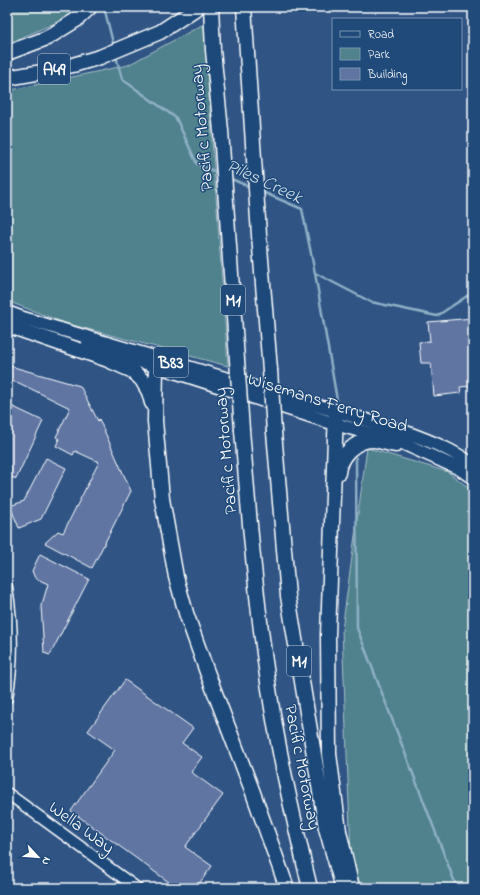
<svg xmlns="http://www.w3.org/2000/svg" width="480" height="895" viewBox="0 0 480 895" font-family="'Indie Flower',sans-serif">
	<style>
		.green { fill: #50828d; stroke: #a8c0c6 }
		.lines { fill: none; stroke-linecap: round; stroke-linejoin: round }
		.stream { stroke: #8fb0c5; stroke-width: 2.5 }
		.building { fill: #6074a2; stroke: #fff }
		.minor-casing { stroke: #fff; stroke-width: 13 }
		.major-casing { stroke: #fff; stroke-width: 15 }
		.highway-casing { stroke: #fff; stroke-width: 17 }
		.minor { stroke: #1f4a7a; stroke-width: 10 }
		.major { stroke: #1f4a7a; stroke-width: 12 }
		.highway { stroke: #1f4a7a; stroke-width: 14 }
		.highway-bridge-casing { stroke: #fff; stroke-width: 17; stroke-linecap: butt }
		.highway-bridge { stroke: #1f4a7a; stroke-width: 14 }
		.labels { text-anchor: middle; stroke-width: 3; stroke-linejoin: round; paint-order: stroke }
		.shield { fill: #1f4a7a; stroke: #bcc9d7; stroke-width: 1 }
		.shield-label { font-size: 17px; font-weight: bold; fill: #fff }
		.street-label { font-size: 18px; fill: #fff; stroke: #1f4a7a }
		.water-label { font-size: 19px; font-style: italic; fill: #d0dee7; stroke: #1f4a7a }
	</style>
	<rect width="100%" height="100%" fill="#305585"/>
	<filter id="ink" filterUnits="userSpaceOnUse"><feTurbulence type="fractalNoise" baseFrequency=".025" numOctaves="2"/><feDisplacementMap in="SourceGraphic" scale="8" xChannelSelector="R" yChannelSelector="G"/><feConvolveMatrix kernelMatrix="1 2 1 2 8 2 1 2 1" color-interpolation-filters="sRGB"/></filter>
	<g filter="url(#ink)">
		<path class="green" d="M7 7H80L71 16 7 44Z
			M204 24 228 366 65 323 7 301V91L128 65Z
			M367 448 448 472 473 491V809L472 810 473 814V888H361L351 854 342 630Z"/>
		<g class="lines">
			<path class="stream" d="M104 7 114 47
				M116 56 122 79 176 118 197 164 219 173
				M229 178 250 187
				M260 191 302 209 315 273 371 302 437 316 473 292
				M315 273 337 400
				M356 458 357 628 457 888"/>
		</g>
		<path class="building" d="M473 318V381H471V386L460 387 461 393 434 396 431 363H421L419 342 430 341 428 322Z
			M10 366 80 386 98 421 99 419 131 491 92 568 45 543 58 531 63 533 99 462 75 451 73 455 56 446 59 439 56 437 70 408 19 383 7 380V376Z
			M7 404 43 421 16 479 7 475Z
			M46 458 66 468 41 519 19 528 10 506 24 501Z
			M40 554 89 579 50 655 44 653 41 605 43 601 48 584 35 578 32 571Z
			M125 680 193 728 182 743 202 757 191 772 223 795 185 847 212 866 196 888H177L71 811 115 750 88 731Z"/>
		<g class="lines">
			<g class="minor-casing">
				<path id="minor" d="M7 587C13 624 14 661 7 698
					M7 793 137 888"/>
			</g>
			<g class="major-casing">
				<path id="major" d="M7 312 23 318 403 431C427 440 452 449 473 465
					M87 346 156 366 335 424 400 442 460 469 473 478"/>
			</g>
			<g class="highway-casing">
				<path id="highway" d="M211 7 213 50 221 131 238 374
					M244 7 259 235 270 370
					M7 53 47 38 76 20 90 7
					M7 78 36 73 73 65 100 57 160 32 198 7
					M7 323 12 327 108 360 133 371 142 380 149 392 152 403
					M159 358 156 366 155 421 162 499 176 577 186 613 207 672 252 790 287 888
					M336 411 328 635 329 754 339 831 352 888
					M242 430C249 516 256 603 269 689 279 756 294 822 310 888
					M274 432 288 596 326 828 343 888
					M338 473C339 456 356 439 374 440 381 441 389 444 396 445L400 442"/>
			</g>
			<use href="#minor" class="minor"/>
			<use href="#major" class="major"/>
			<use href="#highway" class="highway"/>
			<g class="highway-bridge-casing">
				<path id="highway-bridge" d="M270 370 274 432
					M238 374 242 430"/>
			</g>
			<use href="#highway-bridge" class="highway-bridge"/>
		</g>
	</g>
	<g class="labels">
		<g class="shield">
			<rect x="38" y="54" width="32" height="30" rx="3"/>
			<rect x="221" y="285" width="24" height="30" rx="3"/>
			<rect x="154" y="347" width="34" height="30" rx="3"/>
			<rect x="287" y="646" width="24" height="30" rx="3"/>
		</g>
		<g class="shield-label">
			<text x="54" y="75">A49</text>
			<text x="233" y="306">M1</text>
			<text x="171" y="368">B83</text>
			<text x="299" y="667">M1</text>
		</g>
		<g class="street-label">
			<text transform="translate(201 128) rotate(-95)" y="6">Pacific Motorway</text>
			<text transform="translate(328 402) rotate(17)" y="6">Wisemans Ferry Road</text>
			<text transform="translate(225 451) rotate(-95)" y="6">Pacific Motorway</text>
			<text transform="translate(303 767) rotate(79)" y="6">Pacific Motorway</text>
			<text transform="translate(82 827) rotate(36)" y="6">Wella Way</text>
		</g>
		<g class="water-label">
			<text transform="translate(265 180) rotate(25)" y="7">Piles Creek</text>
		</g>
	</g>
	<rect width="480" height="895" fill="none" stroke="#1f4a7a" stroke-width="24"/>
	<rect x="12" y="12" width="456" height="871" fill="none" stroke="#fff" stroke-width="1.5" filter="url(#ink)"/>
	<rect x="332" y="18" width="130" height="72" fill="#1f4a7a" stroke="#7992af"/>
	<rect x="340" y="31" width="20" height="6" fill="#1f4a7a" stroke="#7992af"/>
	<text x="368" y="38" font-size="12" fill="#ffffff">Road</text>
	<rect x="340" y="48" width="20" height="12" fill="#50828d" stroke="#7992af"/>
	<text x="368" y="58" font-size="12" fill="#ffffff">Park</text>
	<rect x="340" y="68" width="20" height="12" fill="#6074a2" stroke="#7992af"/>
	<text x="368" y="78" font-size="12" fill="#ffffff">Building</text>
	<g transform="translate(38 857) rotate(116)" stroke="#1f4a7a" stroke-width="3" paint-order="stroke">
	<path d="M0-3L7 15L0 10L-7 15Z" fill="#ffffff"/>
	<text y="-6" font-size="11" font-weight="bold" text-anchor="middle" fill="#ffffff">N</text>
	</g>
</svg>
